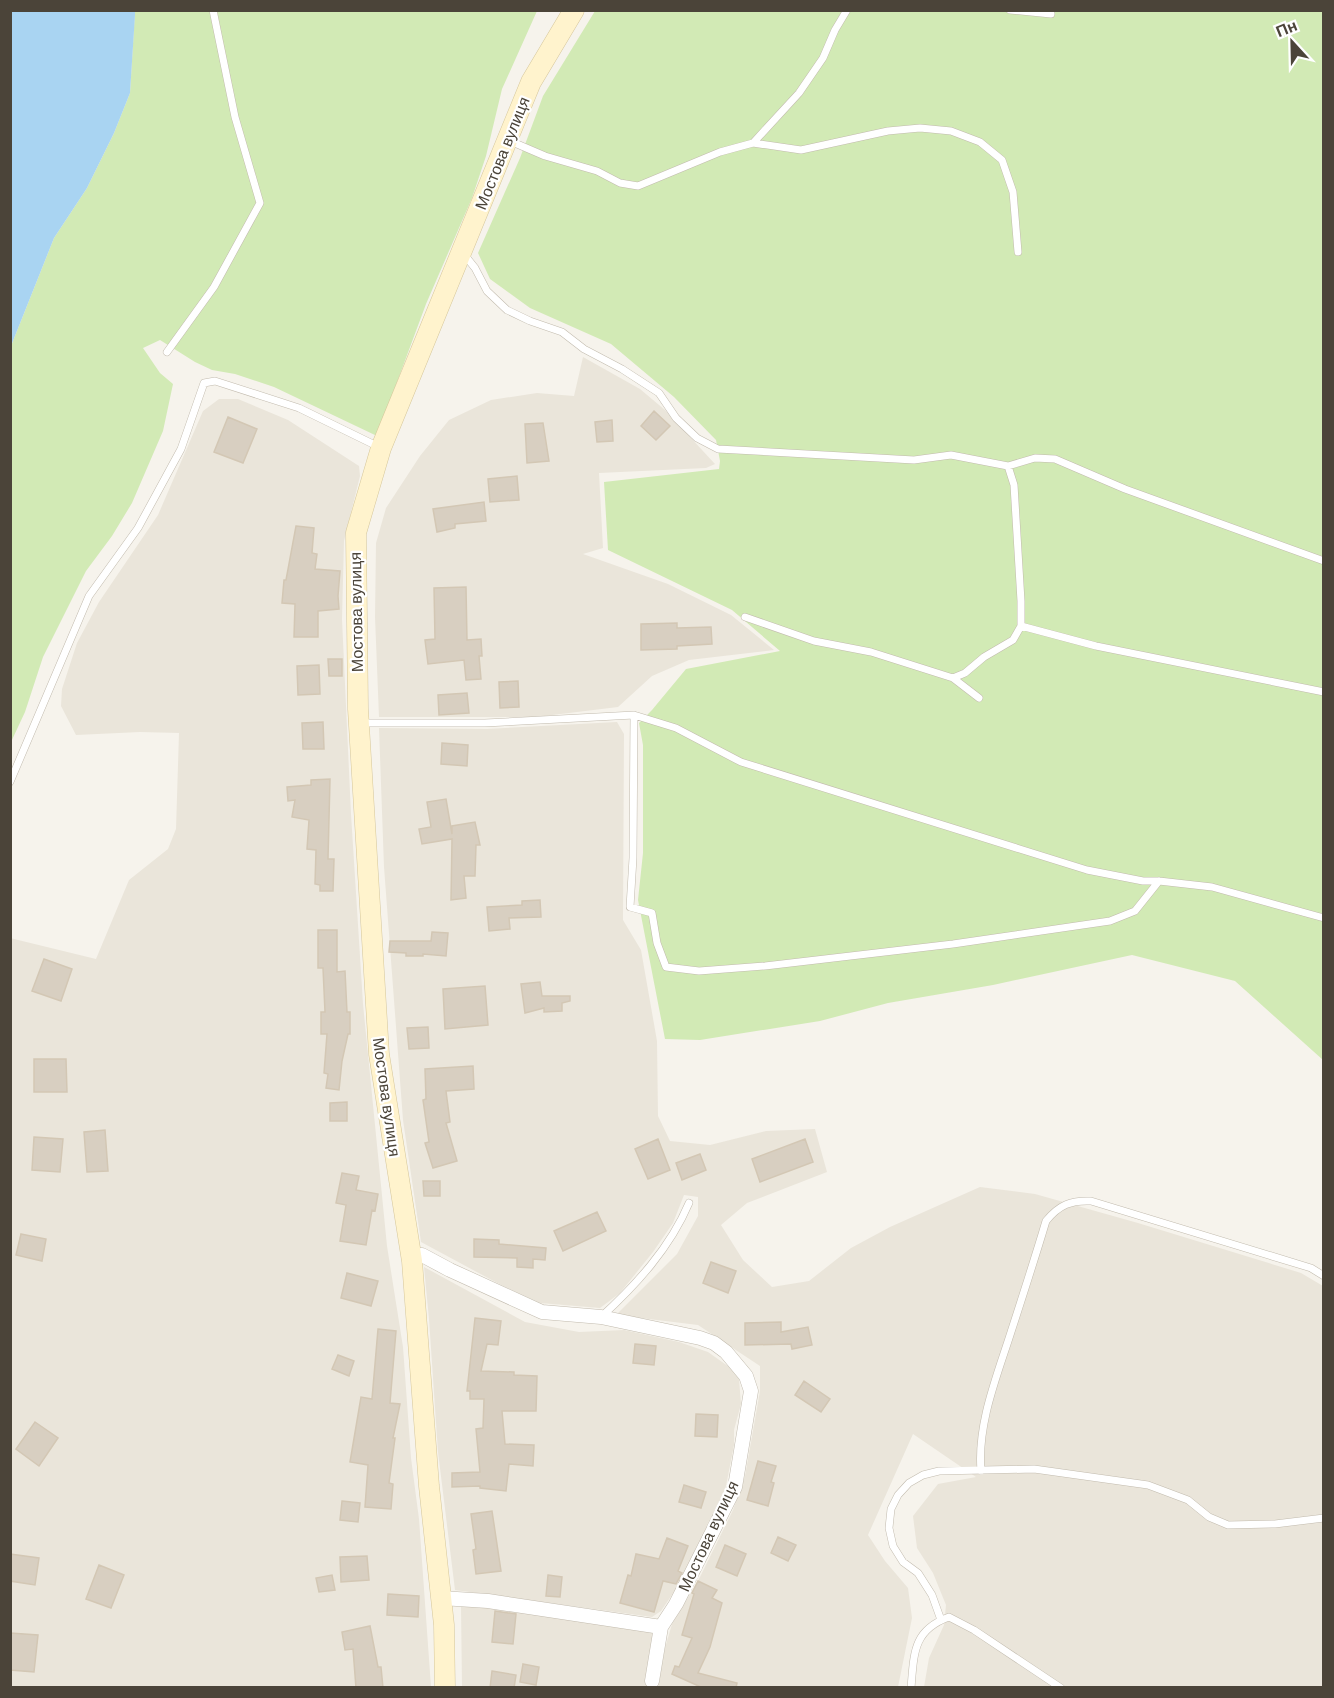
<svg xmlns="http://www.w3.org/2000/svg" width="1334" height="1698" viewBox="0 0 1334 1698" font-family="Helvetica,sans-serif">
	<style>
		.residential { fill: #eae5da }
		.green { fill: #d2eab5 }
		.water { fill: #a9d4f2 }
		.building { fill: #d8cfc1; stroke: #d3c7b4; stroke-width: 1.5 }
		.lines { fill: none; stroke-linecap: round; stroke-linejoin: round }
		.lane-casing { stroke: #c2bbae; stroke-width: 8 }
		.street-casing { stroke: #c2bbae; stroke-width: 15 }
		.secondary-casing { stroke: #d6c79b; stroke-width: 21 }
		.lane { stroke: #fff; stroke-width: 7 }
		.street { stroke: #fff; stroke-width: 14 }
		.secondary { stroke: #fff3cd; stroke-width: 20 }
		.labels { text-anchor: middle; stroke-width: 4.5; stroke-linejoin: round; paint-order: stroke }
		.street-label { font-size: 16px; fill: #4b4439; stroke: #fff }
	</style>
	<rect width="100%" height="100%" fill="#f6f3ec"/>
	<path class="residential" d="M583 357 640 389 665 410 715 464 706 468 599 473 603 548 583 554 668 584 731 615 774 650 689 660 652 676 618 707 536 717H379L375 617 376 543 386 508 420 456 449 420 491 400 537 393 574 396Z
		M219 399H238L288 420 359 466 360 476 344 541 342 619 351 814 363 1004 387 1246 403 1347 411 1458 419 1519 431 1687H11L10 938 96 959 129 880 168 849 176 829 179 733 140 732 76 735 61 706 62 689 77 643 99 602 158 515 203 411Z
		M617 722 624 734 623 920 641 950 657 1041 658 1116 670 1141 710 1145 766 1131 815 1129 827 1172 747 1203 721 1225 743 1260 772 1287 809 1281 851 1248 890 1227 980 1187 1035 1194 1138 1223 1301 1273 1323 1286V1687H924L929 1658 944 1625 946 1605 933 1573 917 1548 913 1516 938 1484 976 1477 913 1434 868 1535 885 1561 908 1588 912 1618 898 1687H658L665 1648 672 1624 698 1581 733 1510 745 1476 760 1391V1366L698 1325 616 1315 677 1254 698 1216V1197L684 1195 673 1223 653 1252 620 1293 600 1308 540 1303 501 1285 421 1242 403 1120 384 867 379 728 487 729Z
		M424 1267 525 1322 579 1332 624 1330 679 1342 708 1352 732 1369 739 1379 741 1404 734 1430V1445L725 1491 678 1586 661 1611 652 1617 455 1590 438 1452 429 1319Z
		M461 1606H490L650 1630 654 1637 646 1683 657 1687H462Z"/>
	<path class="green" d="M135 11H537L502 89 486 156 472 198 426 304 377 436 274 387 235 374 212 370 195 362 160 340 143 348 160 373 173 384 163 431 132 503 112 536 86 571 43 657 25 712 11 742V346L54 238 87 188 114 133 130 93Z
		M595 11H1323V1060L1235 981 1132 955 993 985 888 1003 820 1021 700 1040 665 1039 638 900 643 853V745L639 723 652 710 686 669 780 651 732 610 608 550 604 482 719 469 720 461 716 440 674 397 611 344 530 308 490 279 478 253 520 158 543 96Z"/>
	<path class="water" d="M11 10H135V15L130 93 114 133 87 188 54 238 11 346Z"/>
	<path class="building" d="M654 411 670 426 656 440 641 426Z
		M228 417 257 429 243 463 214 452Z
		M612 420 613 441 597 442 595 422Z
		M543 423 549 461 527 463 525 424Z
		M517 476 519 500 490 502 488 479Z
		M484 502 486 521 455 524V528L437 532 433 509Z
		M296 526 314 528 312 553 317 554 315 569 340 571 338 596 339 609 318 611V637H294L295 604 282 603 284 580H286Z
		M466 587 467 640 481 639 482 656H479L481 679 466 680 464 660 428 664 425 640 435 639 434 588Z
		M677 623V628L711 627 712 644 677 646V649L641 650V624Z
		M328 659H342V676H329Z
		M319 665 320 694 298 695 297 666Z
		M518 681 519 707 500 708 499 682Z
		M467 693 469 713 439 715 438 695Z
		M323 722 324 749H303L302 723Z
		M442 743 468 745 467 766 441 764Z
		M330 779 328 859H334L333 891H320V885L315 884 316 850 307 849 309 820 292 817 295 800 288 801 287 787 311 785V780Z
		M446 799 452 834V826L475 822 480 845H476L475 876H464L466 898 451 900 452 839 422 844 419 829 431 827 427 802Z
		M540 900 541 917 509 918 510 929 489 931 487 907 522 905V901Z
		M318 930H337V972L345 971 347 1012H350V1034H348L342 1061 339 1090 326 1088 328 1074 324 1073 327 1034H321V1012H325L323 968H318Z
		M432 932 448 933 446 956 423 954V956H406V953L389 952 390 941H431Z
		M44 959 72 969 61 1001 32 991Z
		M540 982 542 996H570V1001L562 1003V1011L544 1012V1008L525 1013 521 984Z
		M485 986 488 1025 445 1029 443 989Z
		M428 1027 429 1048 409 1049 407 1028Z
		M34 1059H66L67 1092H34Z
		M473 1066 474 1089 446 1091 450 1122 446 1123 457 1161 433 1168 425 1143 429 1142 423 1100 426 1099 425 1069Z
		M347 1102V1121H330V1103Z
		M105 1130 108 1171 87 1172 84 1132Z
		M34 1137 63 1139 60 1172 32 1170Z
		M658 1139 670 1170 648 1179 635 1149Z
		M805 1139 813 1162 760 1182 752 1159Z
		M700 1154 706 1170 682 1180 676 1163Z
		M342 1173 359 1176 356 1190 378 1194 375 1211 372 1210 366 1245 340 1241 346 1205 336 1203Z
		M423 1181H440V1196H424Z
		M597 1212 606 1231 563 1251 554 1231Z
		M21 1234 46 1239 42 1261 16 1255Z
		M474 1239 499 1240V1244L546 1248 545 1260 533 1259V1268L517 1267V1258L474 1257Z
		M711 1262 736 1271 728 1293 703 1283Z
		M347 1273 378 1281 371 1306 341 1298Z
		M475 1318 501 1321 498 1345 487 1344 481 1371 514 1372V1375L537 1376 536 1411H502L505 1444 534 1445 533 1466 509 1464 506 1491 480 1488V1486L452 1487V1473L480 1472 476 1429 483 1428 484 1399H470V1391H467Z
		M781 1322V1332L808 1327 812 1345 792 1349 791 1344 745 1345V1323Z
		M378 1329 396 1331 390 1403 400 1404 393 1438H395L389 1483 393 1484 391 1509 365 1507 368 1465 350 1462 361 1397 372 1399Z
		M635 1344 656 1346 654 1365 633 1363Z
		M338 1355 354 1361 349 1376 332 1369Z
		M804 1381 830 1399 821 1412 795 1395Z
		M696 1414 718 1415 717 1437 695 1436Z
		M35 1422 58 1438 39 1466 16 1449Z
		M758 1461 776 1466 771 1482 774 1483 768 1506 747 1500Z
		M684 1485 706 1492 701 1508 679 1502Z
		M342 1501 360 1503 358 1522 340 1520Z
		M492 1511 501 1571 476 1574 473 1550 476 1549 471 1514Z
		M778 1537 796 1545 788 1561 771 1553Z
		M667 1538 688 1546 678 1571 682 1573 676 1584 663 1581 654 1612 620 1603 628 1575 631 1576 636 1554 659 1559Z
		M725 1545 746 1554 737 1576 716 1567Z
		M10 1554 39 1558 35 1585 10 1581Z
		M367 1556 369 1580 341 1582 340 1557Z
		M99 1565 124 1575 111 1608 86 1599Z
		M332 1575 335 1590 319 1592 316 1578Z
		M548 1575 562 1577 560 1597 546 1596Z
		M698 1581 717 1590 712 1598 722 1603 710 1647 698 1673 737 1683 736 1688H703L672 1674 675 1666 679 1667 692 1638 682 1635 694 1594 692 1593Z
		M388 1594 419 1596 418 1617 387 1615Z
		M495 1611 516 1614 513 1644 492 1642Z
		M370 1626 378 1667H381L383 1688H356L353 1649 345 1650 342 1632Z
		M10 1633 38 1635 34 1672 10 1670Z
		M523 1664 539 1667 536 1685 520 1682Z
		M492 1671 516 1675 514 1688H490Z"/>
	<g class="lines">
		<g class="lane-casing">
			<path id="lane" d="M1010 10 1051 14
				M510 141 545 156 597 171 620 183 638 186 720 152 753 143 801 150 888 131 920 128 951 131 980 142 1002 160 1013 192 1018 252
				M753 143 799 93 823 58 835 30 847 10
				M463 253 475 268 487 291 507 310 530 321 562 332 584 349 622 369 659 393 676 418 697 438 718 449 914 460 951 455 1008 466 1035 458 1055 459 1125 489 1324 561
				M167 352 214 287 260 203 235 117 213 10
				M745 617 814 641 871 652 953 678 979 698
				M1021 626 1096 646 1324 692
				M953 678 965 673 984 657 1013 640 1021 626V601L1014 485 1008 466
				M634 715 633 858 630 907 652 913 657 943 666 967 699 971 765 966 953 944 1110 921 1135 911 1159 881
				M360 723H485L634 715 676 728 741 762 1087 870 1143 881H1159L1212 887 1324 918
				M10 782 89 596 138 528 181 449 204 383 215 381 299 408 379 447
				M601 1317C636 1285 670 1248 689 1203
				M981 1471C977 1424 997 1376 1011 1332 1023 1295 1035 1258 1046 1221 1059 1205 1071 1200 1091 1201L1311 1268 1324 1276
				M941 1620 932 1595 918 1573 903 1562 893 1546 889 1528 891 1509 898 1495 909 1483 923 1475 939 1471 1034 1469 1148 1485 1188 1500 1209 1517 1228 1525 1275 1524 1324 1518
				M911 1688C914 1653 913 1630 949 1617L974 1630 1061 1688"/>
		</g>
		<g class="street-casing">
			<path id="street" d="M411 1256 422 1255 450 1270 542 1312 601 1317 700 1338 714 1343 726 1352 746 1376 751 1391 735 1487 676 1604 661 1627 652 1681
				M441 1598 488 1601 661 1627"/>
		</g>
		<g class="secondary-casing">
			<path id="secondary" d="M445 1688 444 1625 429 1486 412 1261 379 1054 358 709 356 533 381 448 531 82 574 10"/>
		</g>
		<use href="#lane" class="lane"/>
		<use href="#street" class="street"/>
		<use href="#secondary" class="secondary"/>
	</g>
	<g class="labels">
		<g class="street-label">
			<text transform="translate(502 153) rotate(-68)" y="6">Мостова вулиця</text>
			<text transform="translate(356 612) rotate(-91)" y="6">Мостова вулиця</text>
			<text transform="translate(387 1097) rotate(82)" y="6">Мостова вулиця</text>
			<text transform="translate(708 1536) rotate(-65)" y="6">Мостова вулиця</text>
		</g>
	</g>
	<rect width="1334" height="1698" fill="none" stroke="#4b4439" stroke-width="24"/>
	<g transform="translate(1292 42) rotate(338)" stroke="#ffffff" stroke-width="4.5" paint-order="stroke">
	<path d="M0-4.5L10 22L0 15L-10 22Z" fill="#4b4439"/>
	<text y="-9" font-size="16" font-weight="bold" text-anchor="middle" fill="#4b4439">Пн</text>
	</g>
</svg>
